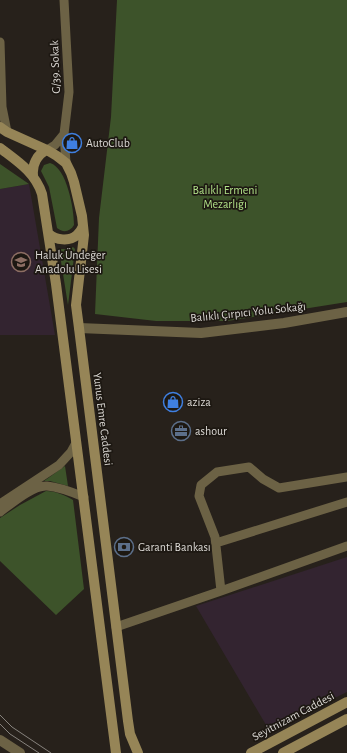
<svg xmlns="http://www.w3.org/2000/svg" width="347" height="753" viewBox="0 0 347 753" font-family="'Alegreya Sans',sans-serif">
	<style>
		.education { fill: #332430 }
		.green { fill: #3d532a }
		.lines { fill: none; stroke-linecap: round; stroke-linejoin: round }
		.minor { stroke: #6c6245; stroke-width: 9 }
		.tertiary { stroke: #6c6245; stroke-width: 10 }
		.secondary { stroke: #968557; stroke-width: 10 }
		.tram { stroke: #87837e; stroke-width: 1 }
		.labels { text-anchor: middle; stroke-width: 3.5; stroke-linejoin: round; paint-order: stroke }
		.street-label { font-size: 12px; fill: #dcd9d5; stroke: #1d1812 }
		.poi-label { font-size: 12px; fill: #dcd9d5; stroke: #1d1812; text-anchor: start }
		.park-label { font-size: 12px; fill: #b0e087; stroke: #1d1812 }
	</style>
	<rect width="100%" height="100%" fill="#27211b"/>
	<path class="education" d="M29 184 55 335H0V189Z
		M347 557V692L269 730 196 606Z"/>
	<path class="green" d="M117 0H347V302L227 321H156L95 314 99 218 111 117Z
		M50 163C67 168 74 209 74 225 70 232 63 233 57 228L49 187 41 171 44 165Z
		M0 164 29 184 0 189Z
		M73 247 75 249 68 305 59 249H70Z
		M65 466 68 486 50 481H44Z
		M46 491C55 491 65 495 73 500L84 589 56 615 0 561V518L20 505Z"/>
	<g class="lines">
		<path class="minor" d="M64 0 69 92 64 134 66 163
			M0 42 2 107 7 132
			M47 150 55 145 64 134
			M0 504 59 465 71 452 76 443
			M0 512C11 504 33 485 47 486 59 487 72 492 84 497
			M216 543 347 502
			M221 591 215 537 199 496 201 485 217 472 249 467 263 479 279 488 347 477
			M116 627 221 591 347 546"/>
		<path class="tertiary" d="M79 328 201 333 284 323 347 312
			M0 740 20 753"/>
		<path class="secondary" d="M0 127 7 132 47 150 57 156 66 163 71 173 74 182 82 216 84 235 76 305 79 328 128 721 130 734 138 753
			M0 148C17 161 35 172 42 194L56 284 116 753
			M33 175C32 165 37 154 47 150
			M49 234C56 240 69 242 77 235 80 232 82 229 83 226
			M251 753 347 702
			M283 753 347 719"/>
		<path class="tram" d="M0 715 12 727 51 753
			M0 724 10 734 39 753"/>
	</g>
	<defs>
		<g id="shop-ring" transform="scale(1)"><circle r="9.5" fill="#1d1812" stroke="#3f7fe0" stroke-width="1.5"/><path d="M-5-2.5h2.3a2.7 3.5 0 0 1 5.4 0H5L5.5 6h-11ZM-1.5-2.5h3a1.5 2.3 0 0 0-3 0Z" fill="#3f7fe0"/></g>
		<g id="school-ring" transform="scale(1)"><circle r="9.5" fill="#1d1812" stroke="#8d6e63" stroke-width="1.5"/><path d="M0-5L7-2L0 1L-7-2ZM-4 1L0 2.5L4 1V4Q0 6-4 4Z" fill="#8d6e63"/></g>
		<g id="office-ring" transform="scale(1)"><circle r="9.5" fill="#1d1812" stroke="#5c6f8a" stroke-width="1.5"/><path d="M-6-3h4V-5.5h4V-3h4V5H-6ZM-1-4.5V-3h2v-1.5ZM-6 0V1H6V0Z" fill="#5c6f8a"/></g>
		<g id="bank-ring" transform="scale(1)"><circle r="9.5" fill="#1d1812" stroke="#5c6f8a" stroke-width="1.5"/><path d="M-6-4H6V4H-6ZM0-2.3a2.3 2.3 0 1 0 0 4.6a2.3 2.3 0 1 0 0-4.6Z" fill="#5c6f8a"/></g>
	</defs>
	<g fill-rule="evenodd">
		<use href="#shop-ring" x="72" y="143"/>
		<use href="#school-ring" x="21" y="262"/>
		<use href="#shop-ring" x="173" y="402"/>
		<use href="#office-ring" x="181" y="431"/>
		<use href="#bank-ring" x="124" y="547"/>
	</g>
	<g class="labels">
		<g class="street-label">
			<text transform="translate(55 67) rotate(-92)" y="4">G/39. Sokak</text>
			<text transform="translate(248 312) rotate(-6)" y="4">Balıklı Çırpıcı Yolu Sokağı</text>
			<text transform="translate(103 419) rotate(83)" y="4">Yunus Emre Caddesi</text>
			<text transform="translate(293 716) rotate(-28)" y="4">Seyitnizam Caddesi</text>
		</g>
		<g class="poi-label">
			<text x="86" y="147">AutoClub</text>
			<text x="35" y="259">Haluk Ündeğer<tspan x="35" dy="14">Anadolu Lisesi</tspan></text>
			<text x="187" y="406">aziza</text>
			<text x="195" y="435">ashour</text>
			<text x="138" y="551">Garanti Bankası</text>
		</g>
		<g class="park-label">
			<text x="225" y="194">Balıklı Ermeni<tspan x="225" dy="14">Mezarlığı</tspan></text>
		</g>
	</g>
</svg>
